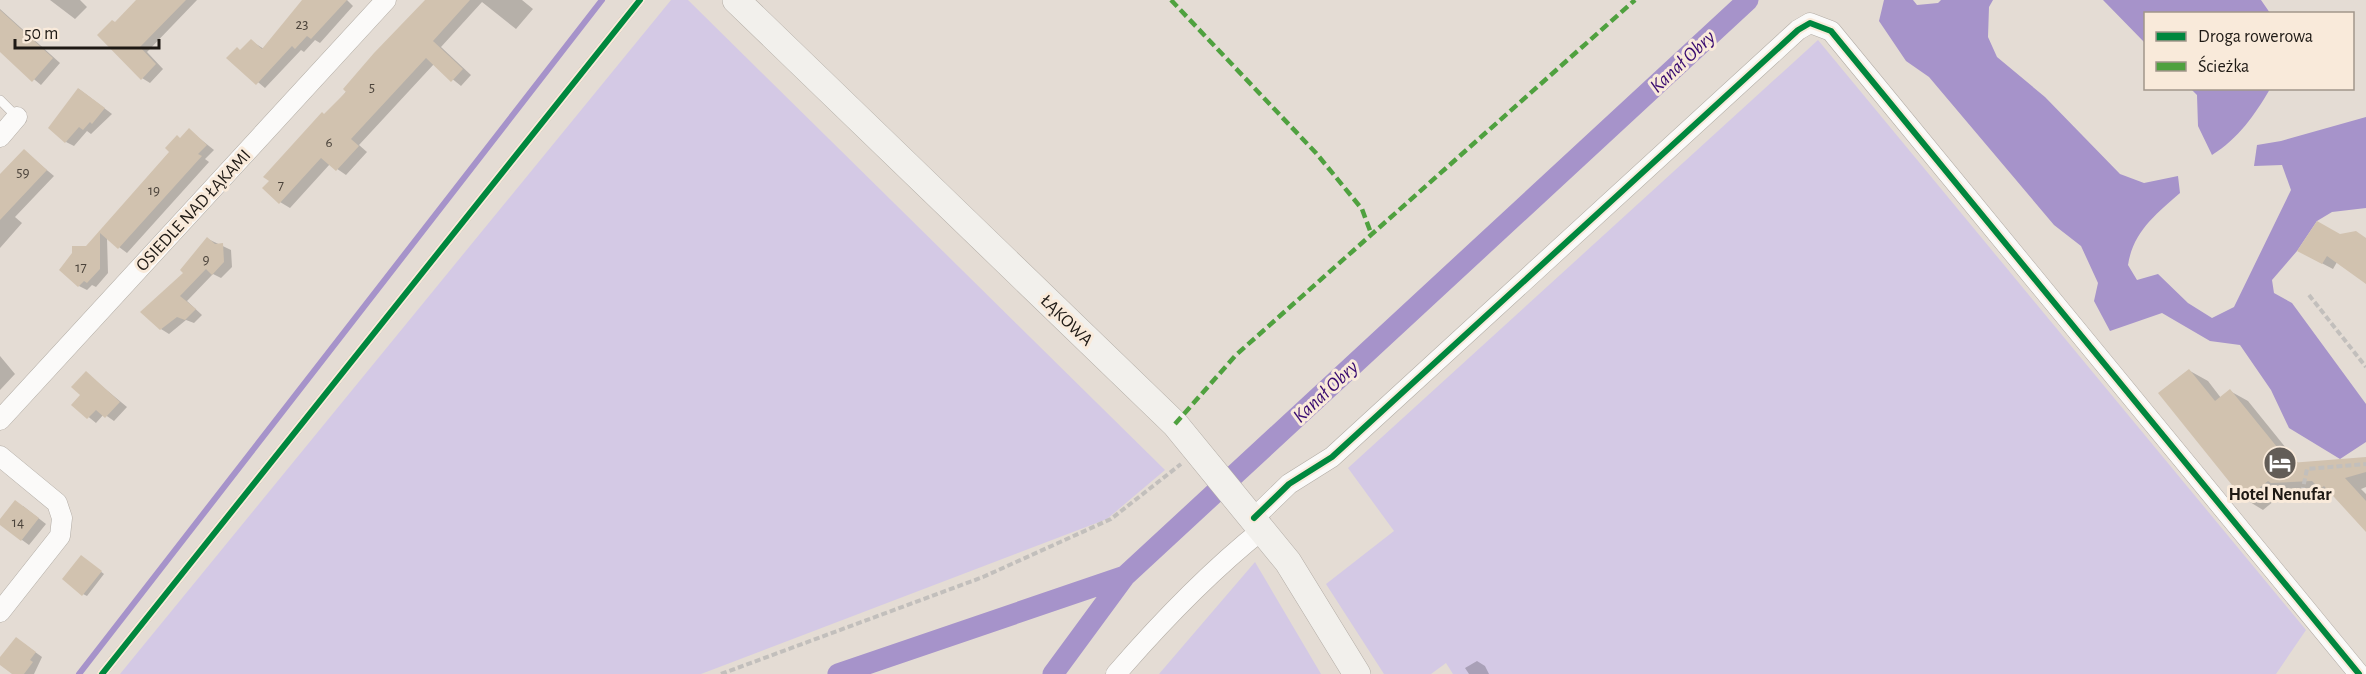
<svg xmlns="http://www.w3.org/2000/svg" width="2366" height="674" viewBox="0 0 2366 674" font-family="'Alegreya Sans',sans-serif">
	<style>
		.green { fill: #d4c9e5 }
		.water { fill: #a693ca }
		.shadow { fill: #0003 }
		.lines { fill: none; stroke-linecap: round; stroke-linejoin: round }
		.stream { stroke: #a693ca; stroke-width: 6 }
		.canal { stroke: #a693ca; stroke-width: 21 }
		.building { fill: #d1c2af }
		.lane-casing { stroke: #b2aca5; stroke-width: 10 }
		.street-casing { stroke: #b2aca5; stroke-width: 21 }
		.secondary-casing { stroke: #b2aca5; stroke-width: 28 }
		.path { stroke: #c2bfbc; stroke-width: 4; stroke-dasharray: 6 3; stroke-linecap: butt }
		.lane { stroke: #fbfaf9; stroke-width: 9 }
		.street { stroke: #fbfaf9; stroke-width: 20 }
		.secondary { stroke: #f2f0ec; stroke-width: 27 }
		.quiet { stroke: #4fa13f; stroke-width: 4.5; stroke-dasharray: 9 4.5; stroke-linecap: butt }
		.cycleway-casing { stroke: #f9eada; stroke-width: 10 }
		.cycleway { stroke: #00873e; stroke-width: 6 }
		.labels { text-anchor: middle; stroke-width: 6; stroke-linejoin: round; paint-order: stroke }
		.number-label { font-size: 15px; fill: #4b433b }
		.street-label { font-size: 18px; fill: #1e1914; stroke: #f9eada }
		.poi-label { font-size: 18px; font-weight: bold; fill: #1e1914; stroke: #f9eada }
		.water-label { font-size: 20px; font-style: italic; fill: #390b70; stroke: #f9eada }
	</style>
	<rect width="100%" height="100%" fill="#e4dcd4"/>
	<path class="green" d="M671 0H688L1165 470 1107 519 701 674H120Z
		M1818 40 2306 630 2276 674H1453L1446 663 1431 674H1384L1326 584 1394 531 1348 468Z
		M1255 562 1321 674H1159Z"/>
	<path class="water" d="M1884 0H1913L1917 5 1938 3 1941 0H1993L1989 7 1988 37 1997 57 2045 97 2120 174 2144 183 2178 176 2180 193C2156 214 2133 232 2128 265L2137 280 2158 274 2188 303 2212 318 2234 307 2291 190 2282 165 2254 166 2257 145 2281 141 2366 117V208L2332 212 2317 221 2297 251 2272 280 2274 293 2292 303 2366 404V442L2340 459 2289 428 2271 390 2240 345 2210 341 2162 313 2110 331 2094 301 2098 283 2081 246 2054 225 1929 77 1906 61 1879 21Z
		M2103 0H2261L2270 13 2146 14 2145 43Z
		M2191 89H2270C2254 116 2239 138 2212 155L2198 126 2197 95Z"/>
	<path class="shadow" d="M50 0H80L87 7 75 19Z
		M138 0H197L147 52 163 69 150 83 142 78 116 23Z
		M305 0H347L353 6 320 43 315 40 304 52 301 50 265 88 229 58 242 51 251 41 264 49Z
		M426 0H522L533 9 516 29 482 2 441 47 471 75 461 86 434 64 359 145 367 152 346 175 330 164 290 208 280 202 325 116Z
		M0 9 60 63 41 85 0 51Z
		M79 89 112 114 91 134 87 131 74 146 66 142Z
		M189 130 214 150 205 159 209 162 127 253 107 238 108 273 96 287 92 285 87 290 79 286 86 248Z
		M24 151 54 176 15 217 22 223 0 248V192Z
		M2340 235 2366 239V282L2337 262 2333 269 2310 257Z
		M208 239 231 250 232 267 221 278 213 274 187 301 202 315 194 323 186 320 169 334 161 329 185 273Z
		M0 356 15 374 0 390Z
		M2190 371 2208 381 2221 398 2230 391 2248 401 2299 464 2366 459V487L2361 489 2366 494V530L2335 496 2325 491H2286L2263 510 2245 499 2161 394Z
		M86 373 127 407 114 421 104 414 96 423 74 405 83 395Z
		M23 506 46 524 29 545 0 524Z
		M84 559 104 574 87 596 83 594Z
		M23 643 42 657 34 674H14L0 663V660Z
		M1477 661 1485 666 1489 674H1469L1465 668Z"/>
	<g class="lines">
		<path class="stream" d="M79 674 602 0"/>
		<path class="canal" d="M838 674 1125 576 1748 0
			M1053 674 1125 576"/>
	</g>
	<path class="building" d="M136 0H186L140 47 156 64 141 80 97 35 112 20 115 22Z
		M302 0H347L311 39 307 36 295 49 292 46 256 85 226 58 237 47 240 50 251 39 262 49Z
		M425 0H470L433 41 463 69 451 82 426 58 351 139 359 146 336 171 321 158 279 204 262 188 269 181 263 177 322 112 324 114 346 92 343 89 374 53Z
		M0 10 53 58 32 82 0 52Z
		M78 88 105 108 92 124 90 122 83 130 79 127 65 143 48 128Z
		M189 128 207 145 198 154 202 156 118 249 100 233V269L87 283 84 281 78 287 59 270 72 253V246H86L169 152 165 148 177 135 180 138Z
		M24 149 47 170 0 220V174Z
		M2317 221 2340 234 2356 231 2366 238V284L2327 256 2322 264 2297 251Z
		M207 237 215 244 223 243 224 262 212 275 206 269 180 296 196 309 185 320 177 317 160 330 140 312 183 273 180 270Z
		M2189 369 2215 401 2230 389 2290 463 2366 457V472L2345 478 2366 501V532L2324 486 2320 489 2312 481 2271 483 2268 481 2244 500 2158 393Z
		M86 371 120 402 105 418 96 410 87 419 71 405 80 395 71 387Z
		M15 500 39 518 21 541 0 525V519Z
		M81 555 102 571 82 596 62 579Z
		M16 637 36 652 30 660 33 662 24 674H12L0 665V657Z"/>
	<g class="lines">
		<g class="lane-casing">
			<path id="lane" d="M0 100 17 117
				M102 674 640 0"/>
		</g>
		<g class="street-casing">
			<path id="street" d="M0 137 17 117
				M0 420 386 0
				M0 456 57 503 62 518 60 536 0 612
				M1254 518 1289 484 1332 457 1798 30 1810 23 1831 31 2359 674
				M1116 674C1161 622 1209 572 1263 529"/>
		</g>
		<g class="secondary-casing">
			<path id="secondary" d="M736 0 1175 424 1288 562 1357 674"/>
		</g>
		<path class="path" d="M2309 295 2366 367
			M2302 493 2307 469 2366 464
			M721 674 983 577 1111 519 1181 464"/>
		<use href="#lane" class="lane"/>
		<use href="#street" class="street"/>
		<use href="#secondary" class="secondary"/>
		<path class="quiet" d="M1171 0 1316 153 1362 209 1372 236
			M1175 424 1236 355 1635 0"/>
		<g class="cycleway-casing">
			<path id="cycleway" d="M1254 518 1289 484 1332 457 1798 30 1810 23 1831 31 2359 674
				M102 674 640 0"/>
		</g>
		<use href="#cycleway" class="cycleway"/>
	</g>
	<defs>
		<g id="hotel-disc" transform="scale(1.725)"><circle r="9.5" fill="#635d57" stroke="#f9eada"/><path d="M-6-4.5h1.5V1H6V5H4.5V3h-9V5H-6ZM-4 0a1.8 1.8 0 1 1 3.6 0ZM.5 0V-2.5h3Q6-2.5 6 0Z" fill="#fff"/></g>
	</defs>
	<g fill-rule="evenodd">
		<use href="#hotel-disc" x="2280" y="463"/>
	</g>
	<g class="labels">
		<g class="number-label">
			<text x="302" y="29">23</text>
			<text x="372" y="92">5</text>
			<text x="329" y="147">6</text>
			<text x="23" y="177">59</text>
			<text x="281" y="190">7</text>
			<text x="154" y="195">19</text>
			<text x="206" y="264">9</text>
			<text x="81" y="272">17</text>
			<text x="18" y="527">14</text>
		</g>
		<g class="street-label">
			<text transform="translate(193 210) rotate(-47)" y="6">OSIEDLE NAD ŁĄKAMI</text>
			<text transform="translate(1067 320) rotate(44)" y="6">ŁĄKOWA</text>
		</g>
		<g class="poi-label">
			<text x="2280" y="500">Hotel Nenufar</text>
		</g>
		<g class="water-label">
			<text transform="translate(1682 61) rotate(-43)" y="7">Kanał Obry</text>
			<text transform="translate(1325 391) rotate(-43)" y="7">Kanał Obry</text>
		</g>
	</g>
	<rect x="2144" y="12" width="210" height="78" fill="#f9eada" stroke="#a1968b" stroke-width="1.5"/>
	<rect x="2156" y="32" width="30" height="9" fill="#00873e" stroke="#a1968b" stroke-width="1.5"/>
	<text x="2198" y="42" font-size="18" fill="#1e1914">Droga rowerowa</text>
	<rect x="2156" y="62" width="30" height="9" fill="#4fa13f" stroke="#a1968b" stroke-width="1.5"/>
	<text x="2198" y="72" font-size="18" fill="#1e1914">Ścieżka</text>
	<path d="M15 39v9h144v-9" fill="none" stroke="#1e1914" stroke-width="3"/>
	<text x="24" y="39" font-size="18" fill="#1e1914" stroke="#f9eada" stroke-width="4.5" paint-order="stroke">50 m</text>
</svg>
